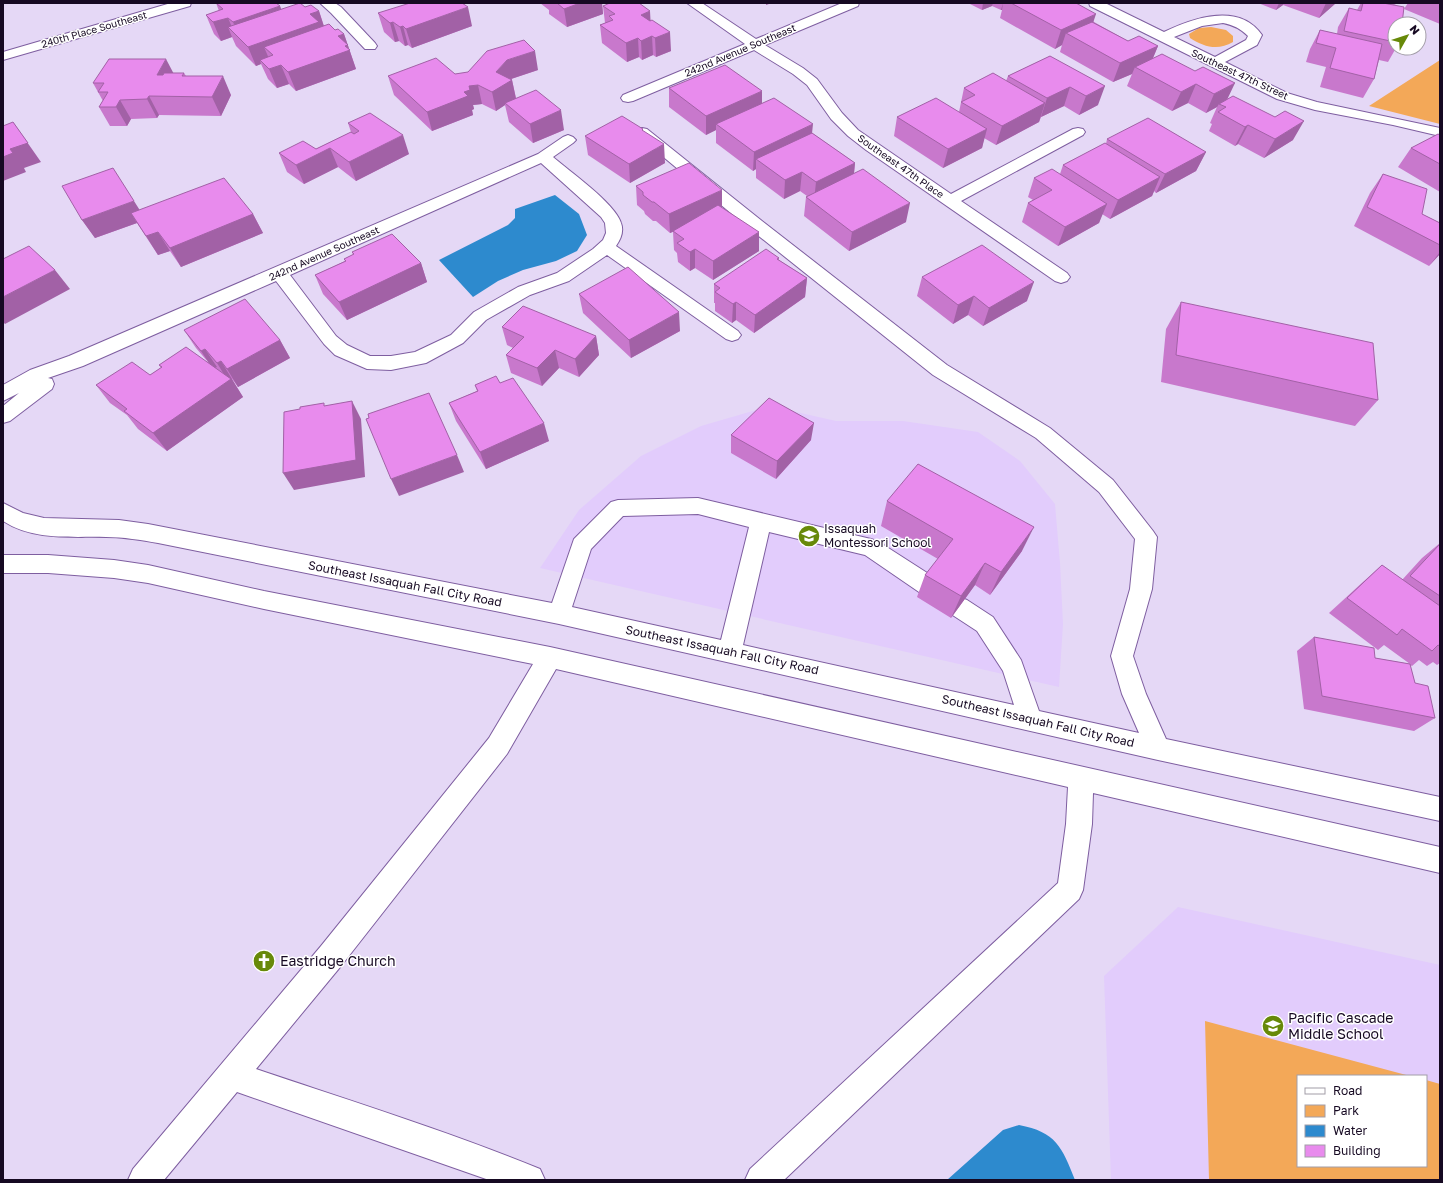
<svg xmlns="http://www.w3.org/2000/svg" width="1443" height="1183" viewBox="0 0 1443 1183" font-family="'Golos Text',sans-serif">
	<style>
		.built { fill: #e2ccfc; fill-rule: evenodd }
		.green { fill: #f3a858 }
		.water { fill: #2d8ace }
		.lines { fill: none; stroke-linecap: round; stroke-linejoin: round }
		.minor-casing { stroke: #7e5ea0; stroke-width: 2 }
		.minor { fill: #fff; fill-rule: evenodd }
		.wall { fill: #c878cc }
		.shaded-wall { fill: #a261a6 }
		.building { fill: #e88bed; stroke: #a261a6 }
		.labels { text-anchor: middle; stroke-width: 3; stroke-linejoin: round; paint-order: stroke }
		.far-street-label { font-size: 10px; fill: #160922; stroke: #fff }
		.poi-label { font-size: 12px; fill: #160922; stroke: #fff; text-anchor: start }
		.street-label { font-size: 12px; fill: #160922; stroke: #fff }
		.near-poi-label { font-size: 14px; fill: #160922; stroke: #fff; text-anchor: start }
	</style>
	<rect width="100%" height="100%" fill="#e5d8f6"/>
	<path class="built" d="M770 406 836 421H903L978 432 1020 461 1055 504 1060 563 1063 624 1059 687 540 568 579 510 641 456 701 426Z
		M1178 907 1440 965V1180H1111L1104 976ZM1298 1076H1426V1166H1298Z"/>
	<path class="green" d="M1211 27 1226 30 1233 36V42C1218 51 1204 47 1190 38L1189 34 1199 28Z
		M1440 60V124L1369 106Z
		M1205 1021 1410 1076H1298V1166H1426V1080L1440 1084V1180H1209Z"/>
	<path class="water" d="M555 195 579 214 587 235 577 251 556 261 523 270 498 281 473 297 439 260 508 225 515 218V209Z
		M1019 1125C1056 1132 1062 1147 1075 1180H947L1003 1130Z"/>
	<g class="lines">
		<g class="minor-casing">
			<path id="minor" d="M171 3H191L190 6 3 60V52Z
				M320 3H335L341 7 375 43 377 46 375 49H365L331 13Z
				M687 3H702L756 39 842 3H859L858 6 765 45 803 68 817 79 842 113 858 130 951 194 1073 129 1078 128 1083 129 1085 132 1083 135 961 201 1067 273 1070 277 1067 281 1061 283 1055 281 866 150 848 136 831 119 807 85 793 74 754 50 633 101 628 102 623 101 621 98 623 95 745 44Z
				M1089 3H1105L1164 32C1193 18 1239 2 1262 35L1257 45 1225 62 1287 93 1317 102 1440 128V136L1393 125 1315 110 1277 99 1090 6ZM1223 23C1233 25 1240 28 1248 36L1246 40 1215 57 1174 37 1202 26Z
				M642 128 647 129 762 221 947 365 1050 428 1113 480 1153 531 1157 537 1152 589 1133 656 1146 694 1166 739 1440 797V821L1158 760 559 624 158 543C141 540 123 537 106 537 71 536 34 541 3 521V503L23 513 44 518 119 520 148 524 552 603 574 539 611 502 618 500 698 498 871 539 879 542 935 578 938 585 935 592 927 594 919 592 865 555 769 532 743 645 1014 705 1003 671 977 631 951 614 948 607 951 600 959 597 967 600 993 617 1021 660 1039 711 1139 733 1122 694 1111 656 1130 589 1135 539 1099 492 1036 438 933 375 750 229 637 135 635 132 637 129ZM698 514 749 527 721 640 572 607 591 549 623 516Z
				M568 135 573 137 576 140 573 143 553 157C569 171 615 203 621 223 624 231 621 239 616 246L738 331 741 335 738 339 732 341 726 339 607 255 569 281 530 295 486 320 463 343 426 363 391 370 367 369 335 355 324 344 276 281 83 366 48 378 52 379 54 384 52 389 10 421 3 423V406L19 393 3 401V385L30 370 69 356 538 154 563 137ZM541 163 601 217 605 223 606 233 603 240 593 249 557 273 518 287 474 312 451 335 415 352 391 356H370L347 345 336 336 290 275Z
				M3 555H48L114 560 148 565 264 591 550 647 1440 847V873L1093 793 1092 824 1083 890 1079 899 784 1180H745L750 1169 1058 883 1066 824 1068 787 556 669 507 754 341 966 256 1069C351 1101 447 1131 540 1169L545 1180H489L237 1092 164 1180H128L133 1169 321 946 489 738 533 664 264 609 148 583 114 578 48 573H3Z"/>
		</g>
		<use href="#minor" class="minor"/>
	</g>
	<path class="wall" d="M216 3 280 6 281 9 305 7 319 11 324 26 344 34 356 69 296 91 289 84 277 88 268 79 261 64 256 66 236 46 232 37 221 41 214 34 206 15 219 11Z
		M540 3H602L603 14 567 27 549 14V10Z
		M968 3H1076L1094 22 1128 41 1158 46 1153 58 1227 99 1293 140 1264 158 1238 144 1235 146 1209 131 1212 124 1210 123 1217 107 1206 113 1188 103 1172 111 1127 86 1132 74 1113 82 1060 52 1062 45 1055 49 1000 18 1002 10H1001L992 6 982 10Z
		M1258 3H1336L1319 18 1283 5 1276 10Z
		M1361 3H1383L1392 5 1388 3H1398L1394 5 1395 48H1396L1388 62 1379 60 1374 79 1363 98 1320 87 1326 67 1306 62 1310 49 1320 30 1337 34 1338 27 1349 8 1357 10Z
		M1408 3H1440V24L1404 9Z
		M603 6 651 20 671 51 656 57 653 55 642 60 639 57 627 62 602 43 600 25 605 23Z
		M378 13 472 26 412 48 408 45 405 46 399 41 395 42 384 32Z
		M1050 56 1098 105 1079 115 1064 106 1041 117 1039 122 996 145 984 138 982 148 943 168 894 136 897 117 959 112 964 88 1006 81 1008 76Z
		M538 70 511 79 512 80 516 98 564 130 533 143 509 122 505 105 496 111 482 104 473 105 474 109 472 110 473 115 432 131 394 95 388 76 455 74Z
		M174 73H184L186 76 231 95 221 116 159 115 157 118 131 119 127 126H110L99 107 103 101 93 83Z
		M669 88 762 103 812 133 855 163 854 174 906 222 849 251 804 216 806 197 807 196 800 191 784 199 756 178V169L753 171 716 143V130L706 135 669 107Z
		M348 123 409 154 356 181 338 167 304 184 287 172 279 153 316 149 351 132Z
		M643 129V131L665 163 630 183 588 155 585 136Z
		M1440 135V192L1398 167 1411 148Z
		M1107 139 1206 152 1196 171 1156 193 1154 191 1152 196 1110 219 1102 214 1099 223 1058 246 1022 222 1028 203 1033 200 1028 197 1034 178 1060 174 1063 165 1106 144Z
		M1383 174 1422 214 1440 223V254L1429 266 1354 226 1370 193Z
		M636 186 722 208 759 251 713 280 695 268 690 271 678 262 677 253 674 250 673 232 670 233 656 221H653L645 214 644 211 637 205Z
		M139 210 253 214 263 233 181 267 170 251 158 255 137 223 95 238 82 220Z
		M352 252 421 263 427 282 347 320 323 294 315 275 345 261 344 259 353 255Z
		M779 258V260L807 278 805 297 754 333 736 320 732 323 715 311V303H714V284Z
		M922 277 1027 301 983 326 968 315 953 324 917 296Z
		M579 294 680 331 631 358 583 313Z
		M1181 302 1378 400 1355 426 1161 382 1166 329Z
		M502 327 596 336 599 355 579 377 559 368 542 386 511 373 506 355 513 348 507 345Z
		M184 330 280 340 290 358 238 387 232 379V380L243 397 167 451 138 429 127 415 110 403 96 385 150 375 161 368 159 365 208 362 196 348Z
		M500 383 549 441 486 469 456 421 449 403 477 391 475 385Z
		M731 435 811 440 776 479 731 453Z
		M887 501 1022 551 990 595 975 585 951 618 917 597 925 575 938 559 881 526Z
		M1440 543V663L1437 665 1433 662 1427 666 1419 660 1412 666 1410 665 1415 683 1435 718 1414 731 1304 709 1297 651 1314 637 1375 658 1410 664 1384 645 1378 650 1329 613 1364 581 1382 565 1402 580 1422 558Z"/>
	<path class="shaded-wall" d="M580 3H602L603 14 567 27 564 9Z
		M766 3H772L766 5Z
		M983 3H993L992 6 982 10Z
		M1003 3 1002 10H1001Z
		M1279 3H1283V5L1276 10Z
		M1326 3H1336L1319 18Z
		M280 6 287 25 240 39 233 22Z
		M468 7 472 26 412 48 406 29Z
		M319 11 325 30 273 55 264 47 270 61 260 60 261 64 256 66 248 47 310 14Z
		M650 11 651 29 641 15Z
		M1096 14 1090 32 1066 33 1062 45 1055 49 1061 30Z
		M228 18 235 34 228 27 232 37 221 41 213 22Z
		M393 22 399 41 395 42 390 23Z
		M403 26 408 45 405 46 400 27Z
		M670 32 671 51 656 57 655 38Z
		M344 34 356 69 296 91 288 72 338 36Z
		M652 36 653 55 642 60 641 41Z
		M638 38 639 57 627 62 626 43Z
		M1158 46 1150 65 1135 67 1132 74 1113 82 1120 63Z
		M535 51 538 70 511 79 512 80 516 99 505 103V105L496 111 492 92 496 72 507 60Z
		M166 59 176 78 157 75Z
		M281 65 289 84 277 88 269 69Z
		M223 76 231 95 221 116 212 97Z
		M1235 83 1226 102 1219 104 1217 107 1206 113 1214 94Z
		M1196 84 1188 103 1172 111 1181 92Z
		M478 85 482 104 473 105 474 109 472 110 473 115 432 131 427 112 469 86Z
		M1105 86 1098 105 1079 115 1086 96Z
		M1070 87 1064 106 1041 117 1047 98Z
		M762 91V110L716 124V130L706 135V116Z
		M149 96 159 115 157 118 147 99Z
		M120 100 131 119 127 126 116 107Z
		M1045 103 1039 122 996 145 1002 126Z
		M561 110 564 130 533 143 530 124Z
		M1304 121 1293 140 1264 158 1275 139Z
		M13 122 41 162 24 168 26 172 3 181V157L10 149Z
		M813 124 811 143 756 159V169L753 171 754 152Z
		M1248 125 1238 144 1235 146 1245 127Z
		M987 129 982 148 943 168 948 149Z
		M403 135 409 154 356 181 349 162Z
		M664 144 665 163 630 183 629 164Z
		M330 148 338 167 304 184 296 165Z
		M1206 152 1196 171 1156 193 1165 174Z
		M855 163 853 182 814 201 816 182Z
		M802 172 800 191 784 199 785 180Z
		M1160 177 1152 196 1110 219 1118 200Z
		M722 190V209L670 233 669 214Z
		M134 201 146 220 131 213 137 223 95 238 82 220Z
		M910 203 906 222 849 251 852 232Z
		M1107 204 1099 223 1058 246 1065 227Z
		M253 214 263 233 181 267 170 248Z
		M158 232 170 251 158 255 146 236Z
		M759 232V251L713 280V261Z
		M695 249V268L690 271V252Z
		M1440 252V254L1429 266Z
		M421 263 427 282 347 320 339 302Z
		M55 270 70 289 5 324 3 322V297Z
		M807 278 805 297 754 333 755 315Z
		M1034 282 1027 301 983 326 989 308Z
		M974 296 968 315 953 324 958 305Z
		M736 302V320L732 323 733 304Z
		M679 312 680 331 631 358 629 340Z
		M596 336 599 355 579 377 575 359Z
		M280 340 290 358 238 387 227 369Z
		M205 349 217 367 213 369 201 351Z
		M555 350 559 368 542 386 537 368Z
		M221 361 243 397 167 451 153 433 228 381 217 363Z
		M352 401 361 419 365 477 294 490 283 473Z
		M544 423 549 441 486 469 480 452Z
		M814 423 811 440 776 479 777 461Z
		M457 455 464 472 399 496 391 479Z
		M1034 527 1022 551 990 595 1001 572Z
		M985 563 975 585 951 618 961 596Z"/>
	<path class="building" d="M216 3H276L280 6 233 22 228 18 213 22 206 15 223 9Z
		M300 3 305 7 311 5 319 11 310 14 319 22 248 47 228 27Z
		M410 3H462L468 7 406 29 403 26 400 27 393 22 390 23 378 13Z
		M557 3H580L564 9Z
		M610 3H639L650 11 641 15 650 21 652 20 670 32 655 38 652 36 641 41 638 38 626 43 600 25 613 20 609 16 615 14 603 6Z
		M1011 3H1076L1096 14 1061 30Z
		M1363 3H1383L1404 7 1402 24H1395V42L1344 31 1349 8 1361 11Z
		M1092 22 1128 41 1139 36 1158 46 1120 63 1066 33Z
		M329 24 335 30 338 29 344 34 338 36 348 45 345 46 350 50 288 72 281 65 269 69 260 60 273 55 264 47Z
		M1320 30 1382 44 1374 79 1330 68 1336 48 1316 43Z
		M524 40 535 51 507 60 496 72 512 80 492 92 478 85 469 86 470 90 464 92 468 96 427 112 388 76 436 58 455 74 468 72 487 51Z
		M1162 54 1195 71 1203 67 1235 83 1214 94 1196 84 1181 92 1135 67Z
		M1050 56 1105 86 1086 96 1070 87 1047 98 1008 76Z
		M109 59H166L157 75H163L164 73H184L182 76H223L212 97 149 96 147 99 120 100 116 107H99L108 92H98L104 83H93Z
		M725 65 762 91 706 116 669 88Z
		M993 73 1045 103 1002 126 961 102 975 95 964 88Z
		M536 90 561 110 530 124 505 103Z
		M1233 96 1275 117 1285 111 1304 121 1275 139 1248 125 1245 127 1218 112 1226 107 1219 104Z
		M774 98 813 124 754 152 716 124Z
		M936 98 987 129 948 149 897 117Z
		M370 113 403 135 349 162 330 148 296 165 279 153 303 141 316 149 351 132 354 134 359 131 348 123Z
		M622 116 643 129 642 130 664 144 629 164 585 136Z
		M1148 118 1206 152 1165 174 1107 139Z
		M13 122 28 143 10 149 13 153 3 157V126Z
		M812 133 855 163 816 182 802 172 785 180 756 159Z
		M1438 134 1440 135V164L1411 148Z
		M1105 143 1160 177 1118 200 1063 165Z
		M689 163 722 190 669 214 654 202H652L643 195V192L636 186Z
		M113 168 134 201 82 220 62 186Z
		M863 169 910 203 852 232 806 197Z
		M1052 169 1107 204 1065 227 1028 203 1052 190 1034 178Z
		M1383 174 1427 189 1422 214 1440 223V245L1367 207Z
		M224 178 253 214 170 248 158 232 146 236 131 213Z
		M718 205 759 232 713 261 695 249 690 252 677 243 684 239 673 231Z
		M392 234 421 263 339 302 315 275 346 261 344 259 354 254 352 252Z
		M982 245 1034 282 989 308 974 296 958 305 922 277Z
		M29 246 55 270 3 297V259Z
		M766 249 779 258 777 259 807 278 755 315 736 302 733 304 715 292 720 288 714 284Z
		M628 267 679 312 629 340 579 294Z
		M245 299 280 340 227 369 221 361 217 363 205 349 201 351 184 330Z
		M1181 302 1373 343 1378 400 1176 355Z
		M523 306 596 336 575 359 555 350 537 368 506 355 524 337 502 327Z
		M186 347 231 379 153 433 124 411 127 409 96 385 132 362 150 375 162 367 159 365Z
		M496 376 500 383 513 378 544 423 480 452 449 403 478 391 475 385Z
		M429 393 457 455 391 479 366 419 369 418 368 414Z
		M769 398 814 423 777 461 731 435Z
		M352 401 356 460 283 473 284 412 300 409V407L324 403V406Z
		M918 464 1034 527 1001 572 985 563 961 596 925 575 953 539 887 501Z
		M1440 544V596L1410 576Z
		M1382 565 1440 606V646L1438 645 1432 651 1402 629 1397 635 1347 598Z
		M1314 637 1374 648 1375 658 1410 664 1415 683 1428 686 1435 718 1322 696Z"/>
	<defs>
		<g id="school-disc" transform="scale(1.15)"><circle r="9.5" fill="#678909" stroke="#fff"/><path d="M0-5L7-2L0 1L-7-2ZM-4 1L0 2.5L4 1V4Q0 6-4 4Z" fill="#fff"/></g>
		<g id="church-disc" transform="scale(1.15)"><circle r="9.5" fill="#678909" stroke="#fff"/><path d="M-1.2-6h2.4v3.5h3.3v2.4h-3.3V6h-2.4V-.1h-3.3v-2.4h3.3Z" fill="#fff"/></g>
	</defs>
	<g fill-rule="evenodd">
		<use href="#school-disc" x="809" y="536"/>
		<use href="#church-disc" x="264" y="961"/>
		<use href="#school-disc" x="1273" y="1026"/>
	</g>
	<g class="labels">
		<g class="far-street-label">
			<text transform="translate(94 29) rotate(-16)" y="4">240th Place Southeast</text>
			<text transform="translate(740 50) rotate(-23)" y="4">242nd Avenue Southeast</text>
			<text transform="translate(1240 74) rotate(25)" y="4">Southeast 47th Street</text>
			<text transform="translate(901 166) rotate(35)" y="4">Southeast 47th Place</text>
			<text transform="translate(324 253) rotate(-24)" y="4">242nd Avenue Southeast</text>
		</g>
		<g class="poi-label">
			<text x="824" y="533">Issaquah<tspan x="824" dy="14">Montessori School</tspan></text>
		</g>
		<g class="street-label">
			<text transform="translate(405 584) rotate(11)" y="4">Southeast Issaquah Fall City Road</text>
			<text transform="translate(722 650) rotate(12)" y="4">Southeast Issaquah Fall City Road</text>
			<text transform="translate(1038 721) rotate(13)" y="4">Southeast Issaquah Fall City Road</text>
		</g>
		<g class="near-poi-label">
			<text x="280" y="966">Eastridge Church</text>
			<text x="1288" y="1023">Pacific Cascade<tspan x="1288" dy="16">Middle School</tspan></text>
		</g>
	</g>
	<rect width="1443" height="1183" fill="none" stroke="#160922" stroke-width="8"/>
	<rect x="1297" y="1075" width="130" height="92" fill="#ffffff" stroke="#a29da7"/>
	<rect x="1305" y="1088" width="20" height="6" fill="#ffffff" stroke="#a29da7"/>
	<text x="1333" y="1095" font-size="12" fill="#160922">Road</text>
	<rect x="1305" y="1105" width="20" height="12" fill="#f3a858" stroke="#a29da7"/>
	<text x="1333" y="1115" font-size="12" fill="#160922">Park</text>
	<rect x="1305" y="1125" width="20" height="12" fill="#2d8ace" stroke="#a29da7"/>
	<text x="1333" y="1135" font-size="12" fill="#160922">Water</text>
	<rect x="1305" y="1145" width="20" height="12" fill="#e88bed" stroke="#a29da7"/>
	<text x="1333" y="1155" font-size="12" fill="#160922">Building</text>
	<g transform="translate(1407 36) rotate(51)"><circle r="19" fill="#ffffff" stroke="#a29da7"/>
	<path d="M0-3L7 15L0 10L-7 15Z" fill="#678909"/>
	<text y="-6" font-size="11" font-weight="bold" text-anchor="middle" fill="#160922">N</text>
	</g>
</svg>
